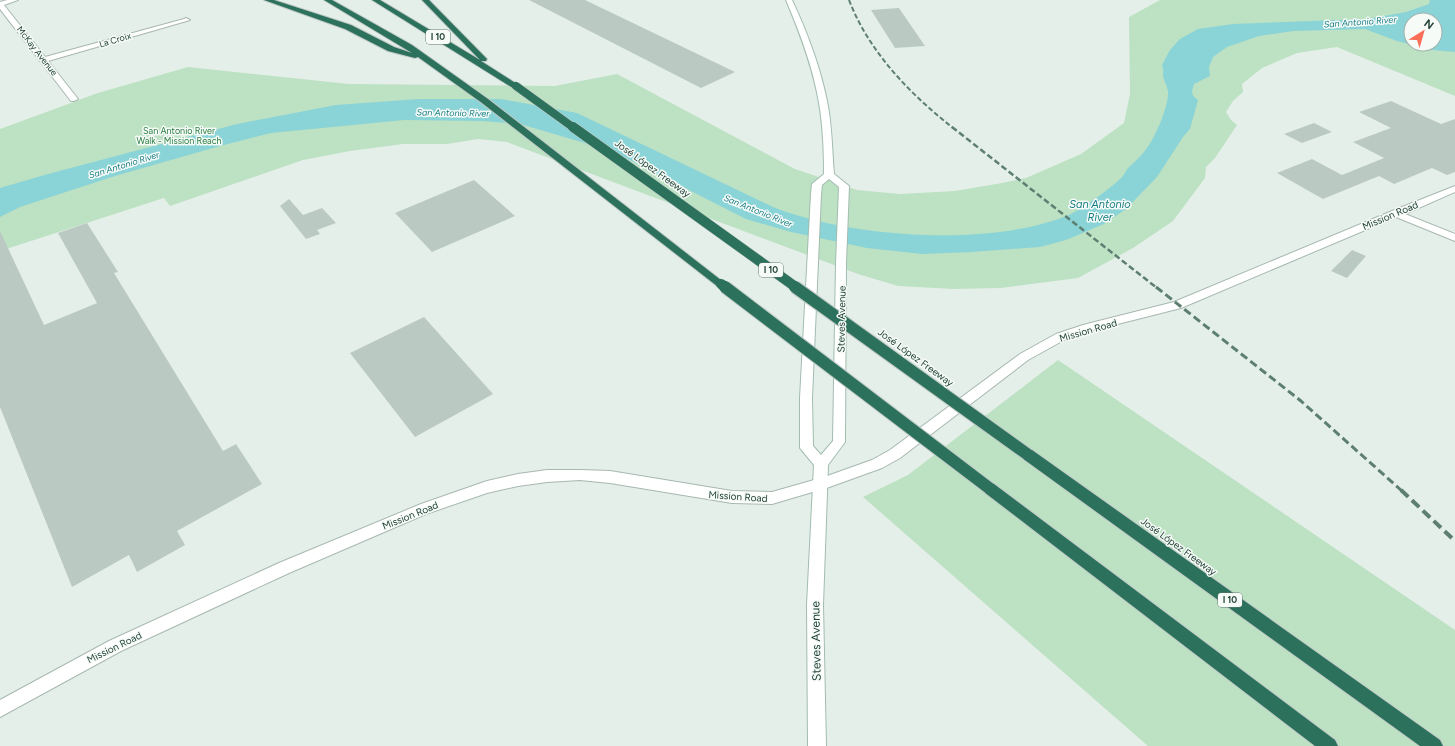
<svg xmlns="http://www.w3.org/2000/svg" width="1455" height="746" viewBox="0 0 1455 746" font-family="Figtree,sans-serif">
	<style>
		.green { fill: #bde1c3; fill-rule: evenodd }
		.water { fill: #8ad3d7; fill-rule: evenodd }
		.building { fill: #bacac2 }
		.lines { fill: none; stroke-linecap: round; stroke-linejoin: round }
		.minor-casing { stroke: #a7b8b0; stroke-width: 2 }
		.tertiary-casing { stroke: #a7b8b0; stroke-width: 2 }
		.secondary-casing { stroke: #a2bcb0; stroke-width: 2 }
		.motorway-casing { stroke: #c1cac7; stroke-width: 2 }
		.minor { fill: #fff; fill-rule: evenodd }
		.tertiary { fill: #fff; fill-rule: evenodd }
		.secondary { fill: #fff; fill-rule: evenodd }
		.motorway { fill: #2c715c; fill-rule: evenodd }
		.rail-far3 { stroke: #5d7e72; stroke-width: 2; stroke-dasharray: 5 2.5; stroke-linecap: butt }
		.rail-far2 { stroke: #5d7e72; stroke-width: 2.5; stroke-dasharray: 6 3; stroke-linecap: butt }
		.rail-far1 { stroke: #5d7e72; stroke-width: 3; stroke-dasharray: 8 4; stroke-linecap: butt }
		.rail { stroke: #5d7e72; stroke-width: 4; stroke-dasharray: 10 5; stroke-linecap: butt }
		.motorway-bridge-far2-casing { stroke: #c1cac7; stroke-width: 9; stroke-linecap: butt }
		.motorway-bridge-far1-casing { stroke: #c1cac7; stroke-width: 11; stroke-linecap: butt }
		.motorway-bridge-casing { stroke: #c1cac7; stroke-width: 14; stroke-linecap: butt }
		.motorway-bridge-far2 { stroke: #2c715c; stroke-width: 8 }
		.motorway-bridge-far1 { stroke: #2c715c; stroke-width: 10 }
		.motorway-bridge { stroke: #2c715c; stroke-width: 12 }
		.labels { text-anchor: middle; stroke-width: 3; stroke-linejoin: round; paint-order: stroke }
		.far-water-label { font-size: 9px; font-style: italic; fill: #177d84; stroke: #f6fbf8 }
		.shield { fill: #f6fbf8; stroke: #627a71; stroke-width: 1 }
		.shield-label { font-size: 9px; font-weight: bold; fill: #224337 }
		.far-street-label { font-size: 9px; fill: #224337; stroke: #f6fbf8 }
		.far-park-label { font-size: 9px; fill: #297d41; stroke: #f6fbf8 }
		.street-label { font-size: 10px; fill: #224337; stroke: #f6fbf8 }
		.water-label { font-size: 11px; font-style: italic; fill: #177d84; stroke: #f6fbf8 }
		.near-street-label { font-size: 12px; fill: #224337; stroke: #f6fbf8 }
	</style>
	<rect width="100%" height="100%" fill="#e5efe9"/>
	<path class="green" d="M1160 0H1455V96L1337 47 1297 53 1262 68 1242 84 1243 92 1233 101 1226 112 1231 120 1237 125 1215 158 1206 167 1205 178 1173 221 1133 248 1078 278 1001 288 954 289 898 286 858 274 507 142 478 139 447 144H403L350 151 303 160 170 206 164 198 0 251V129L98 93 188 67 349 84 555 86 617 74 795 169 857 190 900 194 955 191 1002 183 1026 178 1081 154 1124 123 1130 94 1129 17ZM1411 20H1435V44H1411Z
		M1058 360 1455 630V746H1148L863 497 908 475Z"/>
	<path class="water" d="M1430 0H1455V52L1433 50 1397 41 1365 29 1293 31 1259 36 1227 47 1213 57 1209 67 1210 76 1194 84 1192 91 1193 96 1198 100 1190 129 1183 137 1157 177 1126 209 1104 224 1066 240 1040 247 972 252 922 254 867 248 791 232 746 219 612 151 520 124 483 121 404 120 271 133 220 146 115 176 20 207 0 217V188L48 174 237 124 336 105 419 99H501L577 113 773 207C851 238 993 248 1071 214 1085 207 1111 188 1122 177 1125 174 1126 170 1129 167 1137 160 1143 154 1149 145 1157 133 1169 105 1168 91 1167 86 1164 81 1163 76 1163 72 1164 69 1162 65L1170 50 1180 39 1198 29 1233 24 1367 19 1406 12 1429 4ZM1411 20H1435V44H1411Z"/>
	<path class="building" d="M529 0H585L735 72 701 88Z
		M899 8 925 46 895 48 871 10Z
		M1391 101 1441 124 1455 119V172L1447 175 1432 168 1394 184 1379 176 1323 199 1277 173 1312 159 1342 175 1384 158 1353 142 1391 128 1359 112Z
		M1314 123 1332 132 1302 143 1284 134Z
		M474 180 515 216 432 252 395 213Z
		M289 199 303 215 322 208 336 223 317 230 320 234 306 239 280 206Z
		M87 223 118 272 114 273 223 451 236 444 262 484 177 531 185 545 137 572 129 555 72 587 0 407V231L44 325 97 303 58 233Z
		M1352 250 1366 256 1347 278 1331 271Z
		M424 317 493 394 415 437 350 353Z"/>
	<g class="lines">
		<g class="minor-casing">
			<path id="minor" d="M7 0H18L4 5 45 57 184 19 186 18 190 20 48 61 78 99 74 101H71L0 9V2Z
				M1455 186V192L1405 214 1455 234V241L1396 217 1181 308 1086 332 1064 340 1028 360 900 458 882 468 821 490 816 488 814 484 816 480 872 460 890 450 1020 354 1056 334 1083 325 1174 302 1392 211Z"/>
		</g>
		<g class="tertiary-casing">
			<path id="tertiary" d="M547 470H580L610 471 732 491 772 492 821 478 826 480 828 484 826 488 772 504 732 503 610 483 580 480 547 482 518 486 487 493 426 514 289 573 121 651 0 717V700L109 641 279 563 421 504 487 481 518 474Z"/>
		</g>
		<g class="secondary-casing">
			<path id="secondary" d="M786 0H792C807 32 820 66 827 101 832 125 832 150 834 174L849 186 846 263 845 442 828 465 823 605 826 746H808L807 605 814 465 800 448V398L811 194 812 184 824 174C824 150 823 126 819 103 813 67 800 33 786 0ZM829 179 839 187 836 263 833 441 821 455 813 446 812 398 821 194 822 185Z"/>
		</g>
		<g class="motorway-casing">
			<path id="motorway" d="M264 0H274L351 25 394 47 412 53 324 0H332L412 45 488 99 726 284 725 286H717L482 103 418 57 415 58 388 51 345 29Z
				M372 0H380L480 60 422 0H429L487 59 486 61H481L520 86 519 88H513Z
				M1027 449 1032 450 1440 740 1443 746H1420L1022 458 1020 454 1022 450Z
				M989 482 994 484 1335 740 1338 746H1315L984 492 982 488 984 484Z"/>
		</g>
		<use href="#minor" class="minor"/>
		<use href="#tertiary" class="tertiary"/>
		<use href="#secondary" class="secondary"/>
		<use href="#motorway" class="motorway"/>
		<path class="rail-far3" d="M849 0C869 52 910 94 953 128"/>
		<path class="rail-far2" d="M952 127 1157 288"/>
		<path class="rail-far1" d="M1156 287 1301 401 1402 491"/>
		<path class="rail" d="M1401 490 1455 541"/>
		<g class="motorway-bridge-far2-casing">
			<path id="motorway-bridge-far2" d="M516 86 574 128"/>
		</g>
		<g class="motorway-bridge-far1-casing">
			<path id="motorway-bridge-far1" d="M573 127 797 288
				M721 284 727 288"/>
		</g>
		<g class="motorway-bridge-casing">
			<path id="motorway-bridge" d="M725 287 989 488
				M795 287 1027 454"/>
		</g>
		<use href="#motorway-bridge-far2" class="motorway-bridge-far2"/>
		<use href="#motorway-bridge-far1" class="motorway-bridge-far1"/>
		<use href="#motorway-bridge" class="motorway-bridge"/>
	</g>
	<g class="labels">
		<g class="far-water-label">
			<text transform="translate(1360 22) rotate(-4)" y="3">San Antonio River</text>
			<text transform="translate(453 113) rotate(1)" y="3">San Antonio River</text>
			<text transform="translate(124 165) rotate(-17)" y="3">San Antonio River</text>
			<text transform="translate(758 211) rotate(22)" y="3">San Antonio River</text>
		</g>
		<g class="shield">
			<rect x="426" y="30" width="24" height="14" rx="3"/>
			<rect x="759" y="263" width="24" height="14" rx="3"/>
			<rect x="1218" y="593" width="24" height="14" rx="3"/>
		</g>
		<g class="shield-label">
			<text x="438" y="40">I 10</text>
			<text x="771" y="273">I 10</text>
			<text x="1230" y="603">I 10</text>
		</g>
		<g class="far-street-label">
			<text transform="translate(115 40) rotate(-16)" y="3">La Croix</text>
			<text transform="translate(37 51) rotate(52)" y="3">McKay Avenue</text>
		</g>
		<g class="far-park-label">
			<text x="179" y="134">San Antonio River<tspan x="179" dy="10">Walk - Mission Reach</tspan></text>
		</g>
		<g class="street-label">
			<text transform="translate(653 168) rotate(36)" y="4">José López Freeway</text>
			<text transform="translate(1390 215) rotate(-23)" y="4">Mission Road</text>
			<text transform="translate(841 319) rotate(-89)" y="4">Steves Avenue</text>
			<text transform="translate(1088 330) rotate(-16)" y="4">Mission Road</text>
			<text transform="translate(916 357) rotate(36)" y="4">José López Freeway</text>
			<text transform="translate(738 496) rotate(4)" y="4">Mission Road</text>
			<text transform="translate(410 515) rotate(-22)" y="4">Mission Road</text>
			<text transform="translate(1179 546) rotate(36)" y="4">José López Freeway</text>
			<text transform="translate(114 647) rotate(-26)" y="4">Mission Road</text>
		</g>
		<g class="water-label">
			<text x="1100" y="208">San Antonio<tspan x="1100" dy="13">River</tspan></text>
		</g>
		<g class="near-street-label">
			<text transform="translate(816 641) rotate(-91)" y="4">Steves Avenue</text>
		</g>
	</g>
	<g transform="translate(1423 32) rotate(37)"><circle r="19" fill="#f6fbf8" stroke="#a1b1ab"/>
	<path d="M0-3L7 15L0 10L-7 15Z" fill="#fb6e57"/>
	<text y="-6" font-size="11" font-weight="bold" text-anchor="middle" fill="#224337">N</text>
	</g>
</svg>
